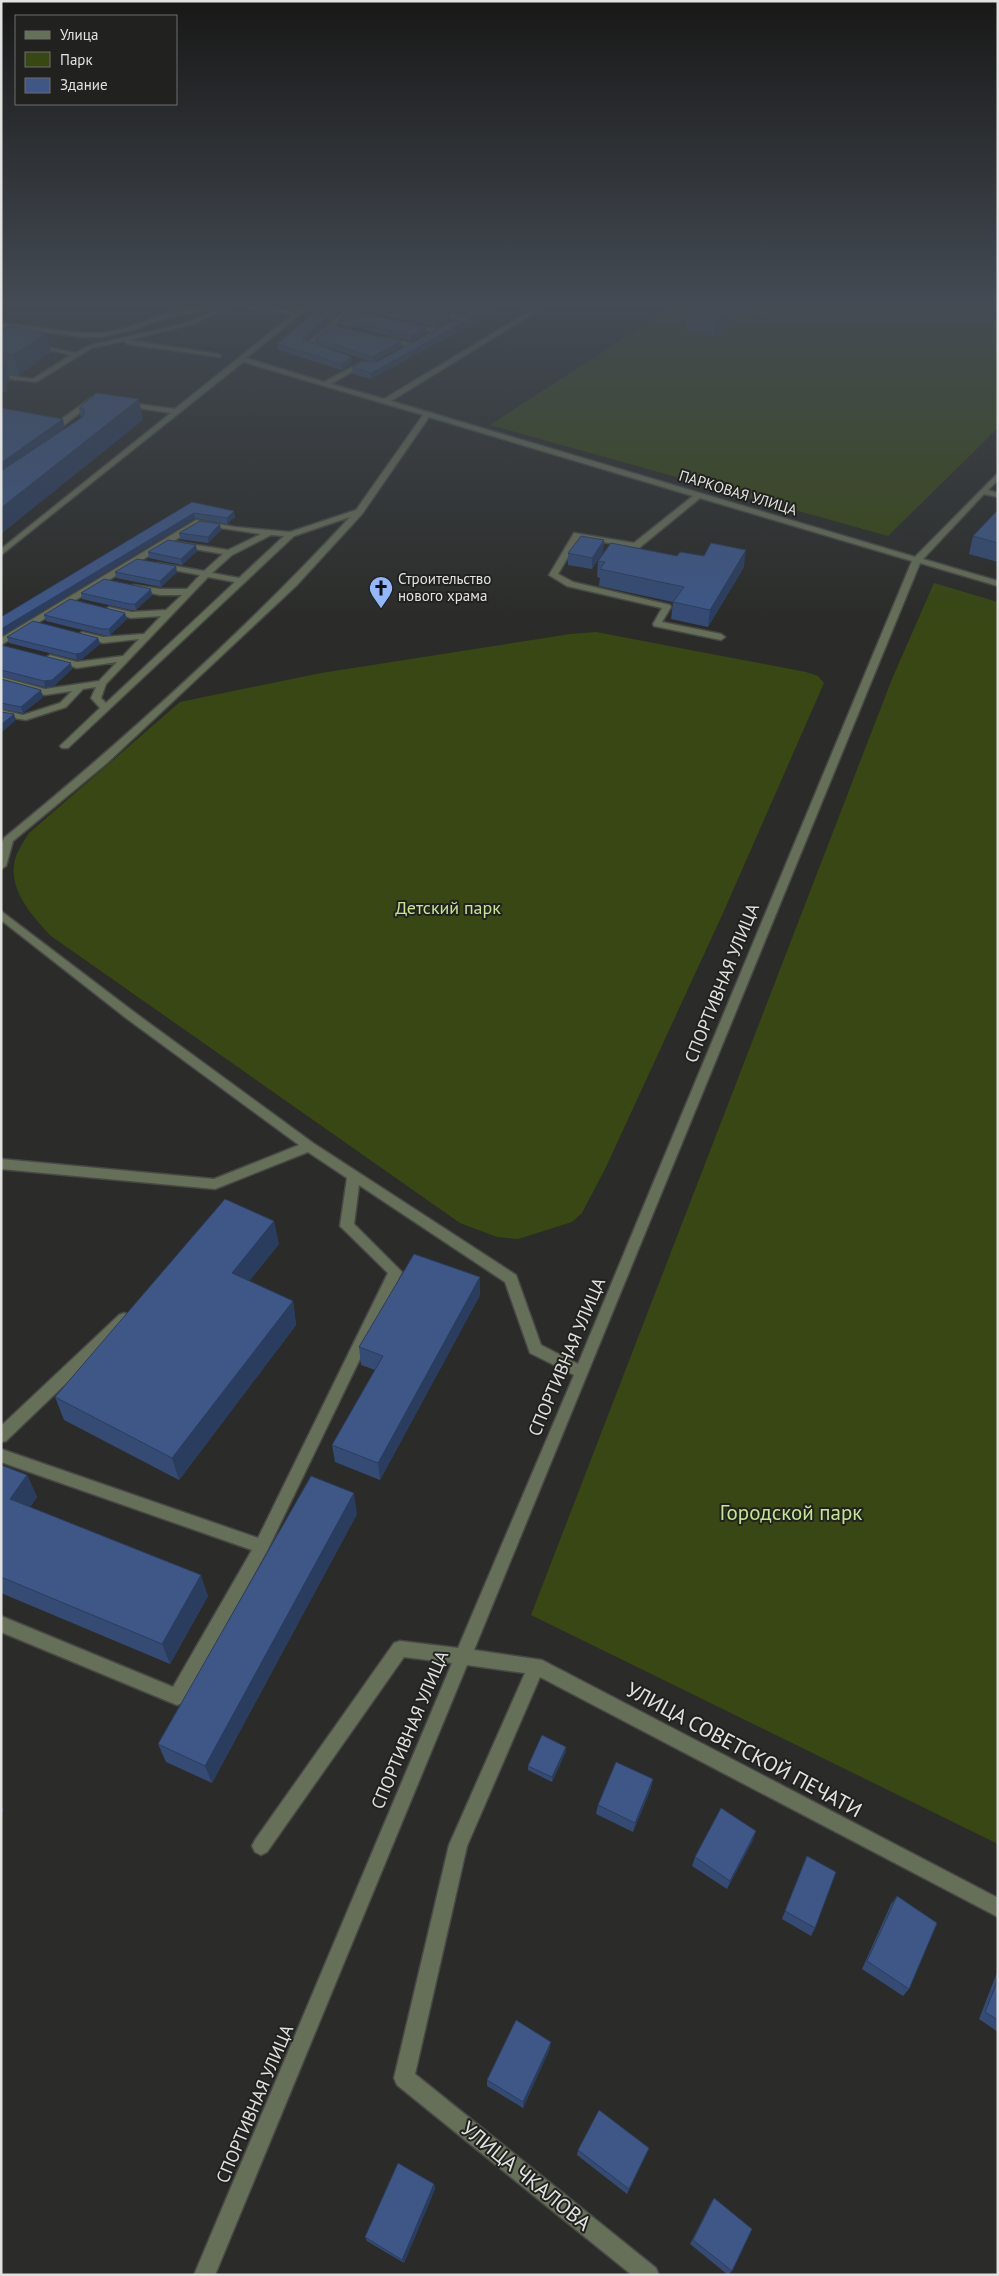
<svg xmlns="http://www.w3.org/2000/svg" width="999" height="2276" viewBox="0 0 999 2276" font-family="'PT Sans',sans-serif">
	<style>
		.green { fill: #384713 }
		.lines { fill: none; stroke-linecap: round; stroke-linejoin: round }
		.minor-casing { stroke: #484946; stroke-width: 3 }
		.minor { fill: #666f57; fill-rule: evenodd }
		.wall { fill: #354b74 }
		.shaded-wall { fill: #2b3d5e }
		.building { fill: #3e5787; stroke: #2b3d5e }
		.labels { text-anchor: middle; stroke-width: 4; stroke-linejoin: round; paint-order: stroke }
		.far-street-label { font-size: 15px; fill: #e2e2e0; stroke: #21221f }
		.far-poi-label { font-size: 15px; fill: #e2e2e0; stroke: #21221f; text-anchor: start }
		.park-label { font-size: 18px; fill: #c7e590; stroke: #21221f }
		.street-label { font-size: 18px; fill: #e2e2e0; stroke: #21221f }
		.near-park-label { font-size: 21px; fill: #c7e590; stroke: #21221f }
		.near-street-label { font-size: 21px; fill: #e2e2e0; stroke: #21221f }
	</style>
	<rect width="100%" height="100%" fill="#2b2c29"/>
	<path class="green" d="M678 303H998V428L888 536 490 425Z
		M934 583 998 602V1844L531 1615 892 679Z
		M596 632 806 672 818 676 824 683 723 913 606 1167 582 1213 572 1222 518 1239 497 1237 460 1223 51 936C34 918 10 892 14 865 15 854 23 842 29 833L180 702 321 673 570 634Z"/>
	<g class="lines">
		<g class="minor-casing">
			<path id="minor" d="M231 303 296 312 307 303H314L246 358 324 382 361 362 369 363V365H364L331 384 384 399 543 303H550L391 401 915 557 998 473V480L988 490 998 493V497L984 494 923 559 998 581V586L920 563 474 1650 542 1660 998 1898V1917L540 1677 467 1846 415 2074 656 2268 659 2275H632L397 2085 394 2078 449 1845 525 1673 467 1665 215 2275H194L452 1663 404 1657 267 1852 261 1855 255 1852 252 1846 255 1840 394 1643 400 1641 458 1648 574 1375 530 1353 505 1282 359 1185 354 1224 402 1272 267 1551 183 1703 177 1705 1 1632V1616L173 1687 252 1550 1 1462V1449L258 1538 388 1273 340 1226 347 1178 308 1152 215 1189 1 1169V1159L214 1179 299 1145 126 1018 1 920V911L134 1012 313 1143 516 1275 541 1345 578 1364 912 561 700 498 639 548 579 538 558 574 573 582 670 605 671 607 662 622 721 634 725 637 721 640 654 626 653 624 662 608 567 586 549 575 574 533 634 543 693 496 429 417 362 514 296 586 107 763 13 841 6 866 1 869V846L4 838C126 738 243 633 350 517L294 536 68 748H62L60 746 100 708 91 698 96 687 83 689 66 707 26 720 1 716V710L23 715 60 703 72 691 45 695 1 683V677L45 689 99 681 117 662 77 668 46 658 50 655 77 662 123 656 139 639 103 643 78 635 82 632 103 637 144 634 161 616 131 618 105 610 109 607 131 612 166 610 182 595H160L133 589V585L160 589H187L200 575 157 567V563L204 571 223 554 177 546V542L228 550 261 534 200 525 1 645V638L196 520 235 527 290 532 356 510 423 415 243 362 1 555V549L171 413 125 406H122V402L175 409 292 315 234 306 190 325 128 340 218 354 221 356 220 357 127 344 124 341 92 348 36 382 1 378V374L33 379 71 355 32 346V344L76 353 88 346 186 323 219 308 166 318 130 331 102 337H82L1 327V323L82 333H102L126 328 164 314 219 304 222 307ZM271 535 284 536 239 578 212 573 232 555ZM208 577 235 582 106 703 101 698 106 684Z
				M354 303H360L312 345 319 348V350L305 347V345Z
				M733 303H741L769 315 764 316Z
				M433 311 460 316 463 318 460 320 431 314Z
				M410 323 440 330 441 331 438 333 408 326V324Z
				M385 337 413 344 414 345 411 347 383 340V338Z
				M91 398 97 399 58 430H52V426Z
				M124 1313 129 1315 131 1319 129 1323 6 1441 1 1442V1426L119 1315Z"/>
		</g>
		<use href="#minor" class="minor"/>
	</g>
	<path class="wall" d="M326 303H351L307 341 352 363 341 370 278 350 277 344Z
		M356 303H481L460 314 417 306 450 320 437 327 356 309Z
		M484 303H510L371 379 353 374 352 367 372 362 316 344 315 339 401 347 373 362H377Z
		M704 303H743L742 315 713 336 685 330 687 315Z
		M339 319 426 327 427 333 411 341 339 324Z
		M1 331 46 333 51 352 19 375 9 374 10 381 5 384 7 390 1 394Z
		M79 408 143 420 65 429 81 418Z
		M192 502 235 517 227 524 195 518 1 636V617Z
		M998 510V562L969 554 973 536Z
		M221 530 208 543 180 539 179 533Z
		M604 540 603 552 592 569 568 565V553Z
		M197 551 182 565 149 558 148 552Z
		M677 556 744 567 708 627 671 619 673 602 599 586 600 578 597 577 598 561Z
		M115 572H177L161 587 116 578Z
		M81 593 152 595 136 610H131L82 599Z
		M44 615 127 619 110 635H103L46 621Z
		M7 637 98 638 100 644 82 659 77 660 9 643Z
		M1 645 72 669 54 686 45 687 1 676Z
		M1 679 43 697 23 713 1 709Z
		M279 1244 249 1281 293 1301 296 1325 179 1480 64 1420 55 1397Z
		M480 1295 380 1480 335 1462 332 1445 375 1370 361 1365 359 1347Z
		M1 1465 27 1475 37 1497 30 1507 208 1596 170 1664 1 1593Z
		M357 1514 212 1783 166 1762 158 1744Z
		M566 1751 552 1782 528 1770V1766Z
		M651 1788 633 1832 596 1814 598 1805Z
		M753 1840 727 1889 692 1866 695 1857Z
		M807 1856 815 1928 811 1936 782 1919Z
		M897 1896 909 1989 903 1996 862 1969 891 1904Z
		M998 1970V2032L979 2019Z
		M550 2048 523 2108 487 2086V2080Z
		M649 2148 627 2194 577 2155 578 2150Z
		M434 2184 435 2189 404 2263 367 2241 365 2237Z
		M714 2198 732 2271 728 2275 690 2244 711 2203Z"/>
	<path class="shaded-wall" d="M344 303H351L302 346V339Z
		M469 303H481L460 314V308Z
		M499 303H510L371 379V373Z
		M740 303H743L742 315 713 336 715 321Z
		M450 314V320L437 327V321Z
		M426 327 427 333 411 341V336Z
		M46 333 51 352 19 375 14 355Z
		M401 341V347L373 362 372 357Z
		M352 357V363L341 370V364Z
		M6 361 10 381 5 384 7 390 1 394V364Z
		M139 399 143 420 1 534V508Z
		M63 419 67 440 1 488V463Z
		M234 511 235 517 227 524V518Z
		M194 513 195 518 1 636V629Z
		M220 524 221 530 208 543V537Z
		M604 540 603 552 592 569V558Z
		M196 545 197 551 182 565 181 559Z
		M746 550 744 567 708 627 710 610Z
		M176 566 177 572 161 587 160 581Z
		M151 589 152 595 136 610 135 604Z
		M125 613 127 619 110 635 109 629Z
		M98 638 100 644 82 659 77 660 76 654Z
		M71 663 72 669 54 686 45 687 44 681Z
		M41 690 43 697 23 713 21 707Z
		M14 714 16 720 1 733V725Z
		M274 1221 279 1244 237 1296 232 1273Z
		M480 1277V1295L380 1480 378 1463Z
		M293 1301 296 1325 179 1480 172 1458Z
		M27 1475 37 1497 21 1520 10 1499Z
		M354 1493 357 1514 212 1783 205 1766Z
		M201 1575 208 1596 170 1664 162 1644Z
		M566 1747V1751L552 1782V1777Z
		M653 1779 651 1788 633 1832 635 1823Z
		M1 1806 4 1810 1 1814Z
		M756 1831 753 1840 727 1889 730 1881Z
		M551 2042 550 2048 523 2108V2102Z
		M434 2184 435 2189 404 2263 402 2260Z"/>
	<path class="building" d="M326 303H344L302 339 352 357 341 364 277 344Z
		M356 303H404L450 314 437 321Z
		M432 303H469L460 308Z
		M484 303H499L371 373 352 367 364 361 377 362Z
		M704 303H740L715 321 687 315Z
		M349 310 426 327 411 336 339 319Z
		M331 325 401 341 372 357 315 339Z
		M10 326 46 333 14 355 1 353V331Z
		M1 360 6 361 1 364Z
		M96 393 139 399 1 508V471L84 416V409L79 408Z
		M1 408 63 419 1 463Z
		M192 502 234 511 227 518 194 513 1 629V617Z
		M998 510V543L973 536Z
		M200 521 220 524 208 537 179 533Z
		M581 536 604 540 592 558 568 553Z
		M168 540 196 545 181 559 148 552Z
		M611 543 677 556 680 552 704 556 711 543 746 550 710 610 673 602 684 587 600 569 605 562 598 561Z
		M137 559 176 566 160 581 115 572Z
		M104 579 151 589 135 604H130L81 593Z
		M70 599 125 613 109 629H102L44 615Z
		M33 621 98 638 81 653 76 654 7 637Z
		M1 645 71 663 52 680 44 681 1 670Z
		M1 679 41 690 21 707 1 703Z
		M1 712 14 714 1 725Z
		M225 1199 274 1221 232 1273 293 1301 172 1458 55 1397Z
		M414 1254 480 1277 378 1463 332 1445 383 1356 359 1347Z
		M1 1465 27 1475 10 1499 201 1575 162 1644 1 1577Z
		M311 1476 354 1493 205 1766 158 1744Z
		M542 1735 566 1747 552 1777 528 1766Z
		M616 1762 653 1779 635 1823 598 1805Z
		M721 1808 756 1831 730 1881 695 1857Z
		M807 1856 836 1872 815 1928 785 1911Z
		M897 1896 937 1923 909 1989 867 1961Z
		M998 1980V2020L985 2012Z
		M516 2020 551 2042 523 2102 487 2080Z
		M599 2110 649 2148 629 2189 578 2150Z
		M398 2163 434 2184 402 2260 365 2237Z
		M714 2198 752 2229 732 2271 693 2240Z"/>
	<linearGradient id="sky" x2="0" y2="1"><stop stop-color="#181817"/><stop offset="0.49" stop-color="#444b54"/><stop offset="1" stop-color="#444b54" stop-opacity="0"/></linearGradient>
	<rect width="999" height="621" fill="url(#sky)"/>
	<defs>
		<g id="church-pin" transform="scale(1.25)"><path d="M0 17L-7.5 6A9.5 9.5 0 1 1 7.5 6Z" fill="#92b7fd" stroke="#21221f"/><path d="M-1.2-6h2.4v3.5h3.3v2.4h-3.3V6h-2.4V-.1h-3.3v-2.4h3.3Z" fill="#111"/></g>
	</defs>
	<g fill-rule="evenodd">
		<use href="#church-pin" x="381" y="588"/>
	</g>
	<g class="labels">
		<g class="far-street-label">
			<text transform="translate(738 493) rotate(17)" y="5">ПАРКОВАЯ УЛИЦА</text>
		</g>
		<g class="far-poi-label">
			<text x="398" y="584">Строительство<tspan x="398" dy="17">нового храма</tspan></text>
		</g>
		<g class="park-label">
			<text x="448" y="914">Детский парк</text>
		</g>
		<g class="street-label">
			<text transform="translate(722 983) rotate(-68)" y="6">СПОРТИВНАЯ УЛИЦА</text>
			<text transform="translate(567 1357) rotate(-67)" y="6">СПОРТИВНАЯ УЛИЦА</text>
			<text transform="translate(410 1730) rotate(-67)" y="6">СПОРТИВНАЯ УЛИЦА</text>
			<text transform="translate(255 2104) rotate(-67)" y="6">СПОРТИВНАЯ УЛИЦА</text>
		</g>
		<g class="near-park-label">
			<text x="791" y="1520">Городской парк</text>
		</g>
		<g class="near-street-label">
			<text transform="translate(744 1750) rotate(28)" y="7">УЛИЦА СОВЕТСКОЙ ПЕЧАТИ</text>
			<text transform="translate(526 2176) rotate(39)" y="7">УЛИЦА ЧКАЛОВА</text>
		</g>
	</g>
	<rect width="999" height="2276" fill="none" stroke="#e2e2e0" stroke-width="5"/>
	<rect x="15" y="15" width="162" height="90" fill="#21221f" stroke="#6e6f6c"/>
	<rect x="25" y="31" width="25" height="8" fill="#666f57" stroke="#6e6f6c"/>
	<text x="60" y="40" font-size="15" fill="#e2e2e0">Улица</text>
	<rect x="25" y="52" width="25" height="15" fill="#384713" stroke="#6e6f6c"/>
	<text x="60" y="65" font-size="15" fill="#e2e2e0">Парк</text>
	<rect x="25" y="78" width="25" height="15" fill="#3e5787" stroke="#6e6f6c"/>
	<text x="60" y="90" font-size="15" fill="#e2e2e0">Здание</text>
</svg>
